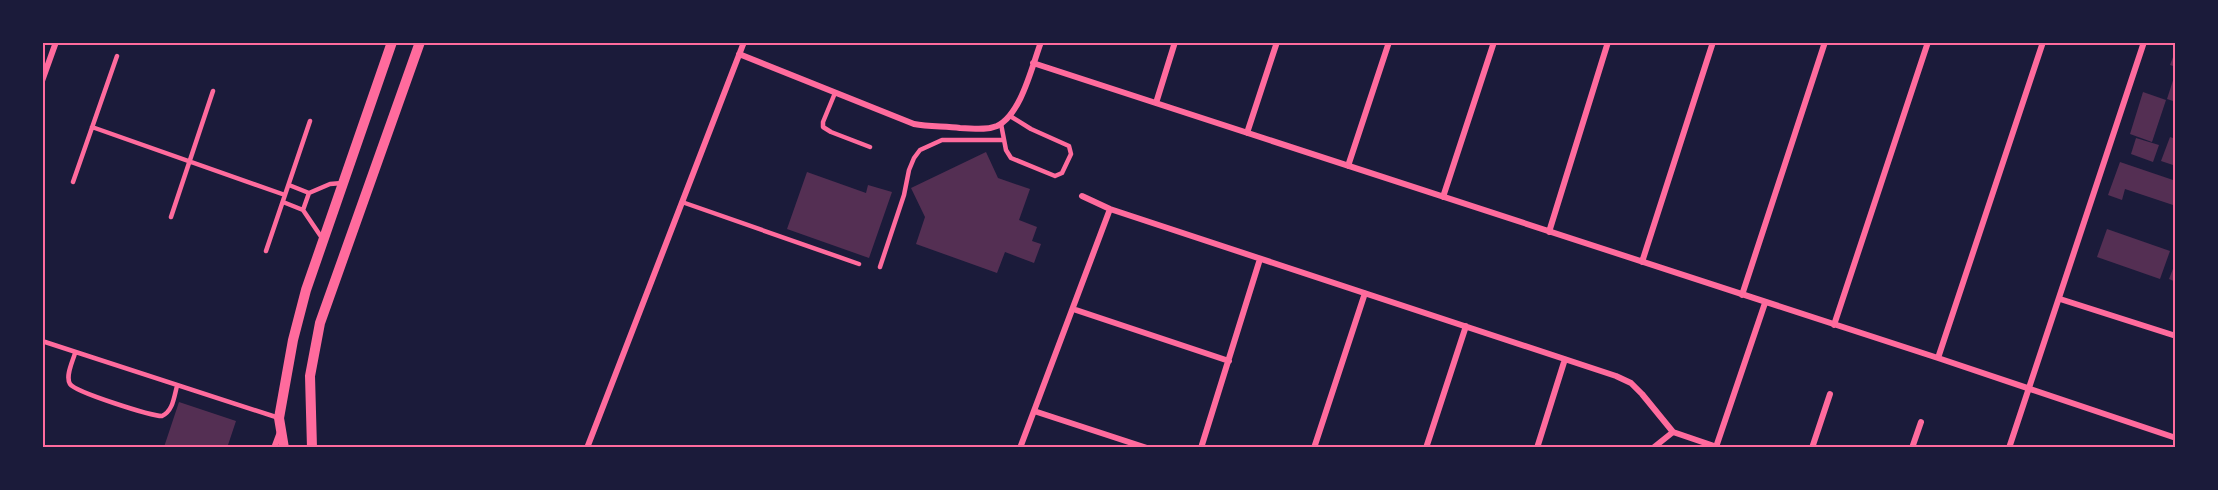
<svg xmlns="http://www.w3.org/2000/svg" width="2218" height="490" viewBox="0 0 2218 490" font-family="Inter,sans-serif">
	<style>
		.building { fill: #542f53 }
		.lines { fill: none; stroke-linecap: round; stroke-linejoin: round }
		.service { stroke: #ff6b9d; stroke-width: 4.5 }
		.minor { stroke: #ff6b9d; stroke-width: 6 }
		.tertiary { stroke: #ff6b9d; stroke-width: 10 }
		.neatline { fill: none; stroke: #ff6b9d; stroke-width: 2 }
	</style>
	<rect width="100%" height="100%" fill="#1b1b3a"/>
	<path class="building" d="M2176 49V67L2170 65Z
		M2176 71V102L2167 99Z
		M2143 92 2166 100 2152 142 2130 134Z
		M2170 137 2176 139V166L2161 161Z
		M2136 138 2159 145 2153 162 2131 154Z
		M986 152 998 178 1030 189 1019 220 1037 227 1032 241 1041 244 1034 263 1005 252 997 273 916 244 925 217 911 188Z
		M2120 162 2176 181V206L2125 189 2122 200 2108 195Z
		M807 172 866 193 868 185 892 192 869 258 787 229Z
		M2107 229 2170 251 2160 279 2097 257Z
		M2176 261V282L2169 279Z
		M179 402 236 421 227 448 164 447Z"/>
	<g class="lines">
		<path class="service" d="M835 93 823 122V127L831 132 870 147
			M1001 124 1006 150 1011 158 1055 176 1062 173 1071 154 1069 146 1031 129 1010 116
			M92 127 285 195
			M73 182 117 56
			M289 185 309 193 330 184 342 183
			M283 202 303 210 322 238
			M682 202 859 264
			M303 210 309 193
			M171 217 213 91
			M266 251 310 121
			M880 267 904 195 909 170 914 158 920 150 942 140H1004
			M42 341 279 418
			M75 353C73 361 65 376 70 384 75 392 151 416 162 416 173 411 174 397 177 386"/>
		<path class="minor" d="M739 54 914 124C929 127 945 126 960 128 972 128 985 131 997 126 1021 115 1032 66 1041 42
			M1033 63 1938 358 2176 438
			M42 81 56 42
			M1156 103 1175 42
			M1247 133 1277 42
			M1348 166 1389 42
			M1082 196 1110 209 1616 376 1631 383 1642 394 1673 432 1720 448
			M1443 197 1494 42
			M1549 232 1608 42
			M1642 262 1713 42
			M1742 295 1825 42
			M2060 299 2176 336
			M1073 309 1229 361
			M1834 325 1928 42
			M1938 358 2043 42
			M1034 411 1147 448
			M1716 447 1765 303
			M274 448 280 432
			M587 448 744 42
			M1020 448 1110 209
			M1201 448 1260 259
			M1314 448 1365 293
			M1426 448 1466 326
			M1537 448 1565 359
			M1653 448 1673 432
			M1812 448 1830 394
			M1912 448 1921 422
			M2009 448 2144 42"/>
		<path class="tertiary" d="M284 448 279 418 293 340 306 290 392 42
			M312 448 310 376 320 323 420 42"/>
	</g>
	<rect width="2218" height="490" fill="none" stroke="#1b1b3a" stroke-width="87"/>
	<rect x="44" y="44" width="2130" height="402" class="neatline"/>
</svg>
